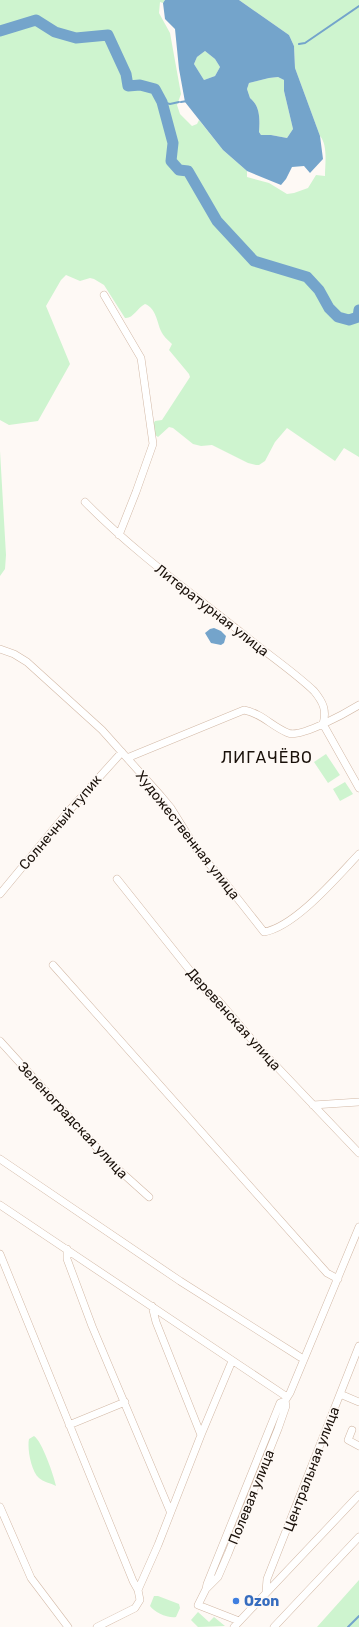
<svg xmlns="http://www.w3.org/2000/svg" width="359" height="1627" viewBox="0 0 359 1627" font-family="Rubik,sans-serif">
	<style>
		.green { fill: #cef4cf }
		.water { fill: #74a4cb; fill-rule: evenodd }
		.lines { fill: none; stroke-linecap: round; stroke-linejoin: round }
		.stream { stroke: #74a4cb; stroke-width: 2 }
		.river { stroke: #74a4cb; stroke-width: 11 }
		.street-casing { stroke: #d2b8a5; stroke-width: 8 }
		.street { stroke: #fff; stroke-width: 7 }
		.shop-dot { fill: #3f7fe0; stroke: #fef9f5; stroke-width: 1.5 }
		.labels { text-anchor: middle; stroke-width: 3.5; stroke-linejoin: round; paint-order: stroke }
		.street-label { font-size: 14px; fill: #1a110a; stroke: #fef9f5 }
		.shop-label { font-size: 14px; font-weight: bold; fill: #366cbe; stroke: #fef9f5; text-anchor: start }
		.quarter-label { font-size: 16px; letter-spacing: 1px; fill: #1a110a; stroke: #fef9f5 }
	</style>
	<rect width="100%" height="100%" fill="#fef9f5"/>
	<path class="green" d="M0 0H165L163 3 160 2 159 13 170 33 181 94 177 105 180 114 192 126 197 124 199 120 223 150 247 171V177L269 183 287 194 294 193 308 188 316 175 325 176C325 164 328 145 320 136L295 68 294 46 289 35 239 0H359V457L344 448 335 461 287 428 275 442 265 461 259 465H256L248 463 212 445 201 446 193 444 173 428 169 427 158 437 155 435 153 424 155 421 162 420 190 377 189 374 169 350 172 344C168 340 163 336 161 331 157 322 156 308 145 304 137 308 133 319 125 318L104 285 94 279 90 278 80 281 66 275 61 280 46 306 70 364 38 421 9 425 0 420Z
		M205 51 215 59 220 67 215 76 204 80 194 64 197 57Z
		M278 77 284 80V91L293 129 287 138 271 135H261L259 132C260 119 260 106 250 98L247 89 249 83 269 78Z
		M0 451 6 555 5 569 0 576Z
		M326 754 340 775 328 783 314 762Z
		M345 782 353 794 340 801 333 789Z
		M34 1436C42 1441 54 1476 56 1486 51 1483 43 1482 39 1478 31 1471 27 1448 29 1439Z
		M359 1580V1627H317Z
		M154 1596H158L179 1604 180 1608 176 1617C169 1619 154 1612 150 1606Z
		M198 1612 209 1622 214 1617 225 1626 198 1627 191 1620Z"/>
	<path class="water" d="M165 0H239L289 35 294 46 295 68 320 136 323 159 310 173 304 166 292 167 286 179 281 185 247 171 223 150 185 102 179 69 175 29 165 19 163 3ZM205 51 215 59 220 67 215 76 204 80 194 64 197 57ZM278 77 284 80V91L293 129 287 138 271 135H261L259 132C260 119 260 106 250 98L247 89 249 83 269 78Z
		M214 628 221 631 226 636 224 643 221 645 211 643 205 633 210 629Z"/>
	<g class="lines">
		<path class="stream" d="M299 44 305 43 359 6
			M162 102 170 104 179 102
			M181 102 187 101
			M348 1627 359 1616"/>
		<path class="river" d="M0 31 36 20 55 32 76 38 108 35 126 74 128 86 140 85 155 89 162 102 173 143 171 161 179 170 188 171 217 221 254 261 307 277 319 290 329 308 338 317 349 320 358 317 359 310"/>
		<g class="street-casing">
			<path id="street" d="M104 295 141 358 153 444 136 492 119 535
				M85 502C135 553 193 594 248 638 270 656 294 672 314 691 323 702 327 710 323 724L359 788
				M0 649 14 654 27 662 102 730 161 796 171 808 197 850 223 880 264 932C295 927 337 877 359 854
				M127 758 244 710C263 714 271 726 288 733 301 738 346 713 359 705
				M117 879 211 997 218 1000 259 1048 359 1153
				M0 894 67 813 122 752
				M53 965 327 1273 338 1279
				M0 1041 110 1162 149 1197
				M313 1105 359 1102
				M0 1159 180 1281 300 1357
				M0 1205 287 1397
				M67 1249V1259L92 1326 170 1511
				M0 1254 133 1581 138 1590
				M152 1306 156 1322 201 1435
				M340 1394 359 1402
				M69 1425 125 1402
				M352 1430 348 1440 359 1446
				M0 1507 31 1578 68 1627
				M206 1589 218 1577 228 1554 278 1429 286 1406 285 1401
				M266 1592 267 1579 359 1346
				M239 1621 198 1605 206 1589 207 1584 280 1403 285 1401 290 1393 359 1227
				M97 1627 135 1608 140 1600 138 1590 158 1545 201 1435 232 1361
				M234 1627 359 1495
				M274 1627 359 1537"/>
		</g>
		<use href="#street" class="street"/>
	</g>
	<circle class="shop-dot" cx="236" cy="1601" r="4"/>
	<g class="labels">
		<g class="street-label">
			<text transform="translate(212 610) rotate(38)" y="5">Литературная улица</text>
			<text transform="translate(60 822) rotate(-50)" y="5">Солнечный тупик</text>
			<text transform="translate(188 835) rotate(52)" y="5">Художественная улица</text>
			<text transform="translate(234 1019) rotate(48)" y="5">Деревенская улица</text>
			<text transform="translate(73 1120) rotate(47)" y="5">Зеленоградская улица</text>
			<text transform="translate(311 1469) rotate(-69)" y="5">Центральная улица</text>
			<text transform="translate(251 1497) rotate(-68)" y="5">Полевая улица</text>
		</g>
		<g class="shop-label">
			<text x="244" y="1606">Ozon</text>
		</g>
		<g class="quarter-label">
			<text x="267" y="763">ЛИГАЧЁВО</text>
		</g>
	</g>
</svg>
